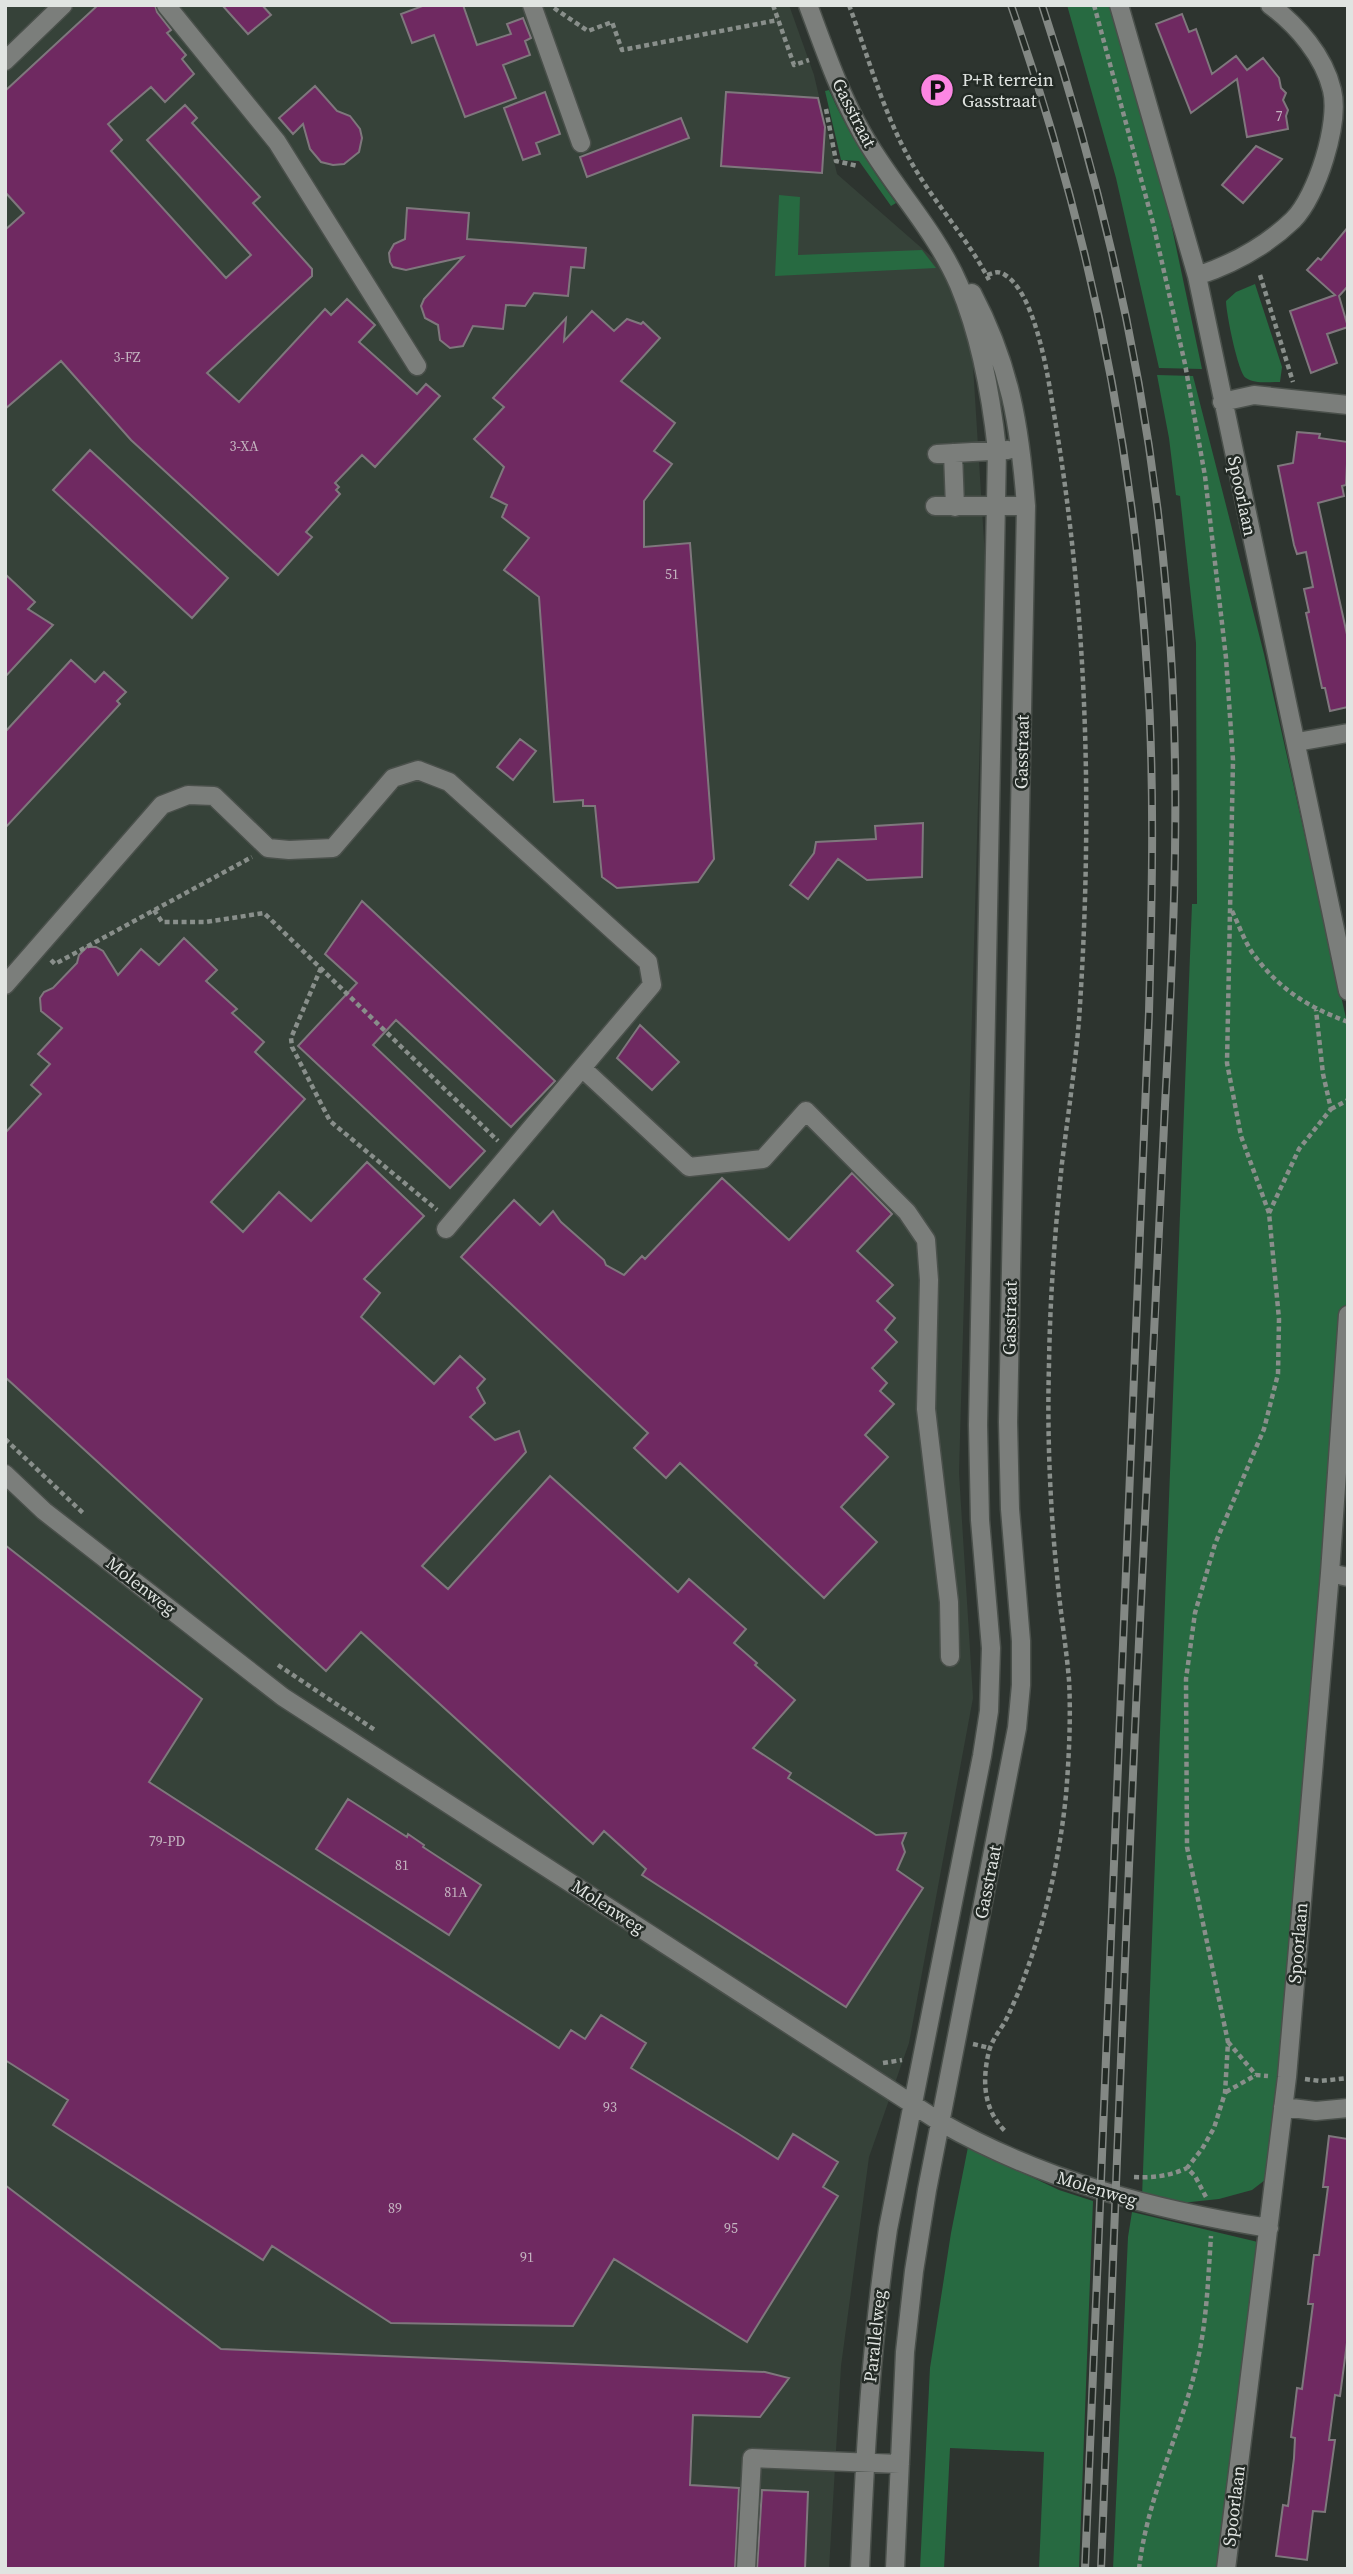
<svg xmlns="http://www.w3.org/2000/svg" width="1353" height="2574" viewBox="0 0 1353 2574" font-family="'Source Serif 4',serif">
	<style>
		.built { fill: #364239 }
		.green { fill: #276a41 }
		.building { fill: #6f2961; stroke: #7f777d; stroke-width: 2 }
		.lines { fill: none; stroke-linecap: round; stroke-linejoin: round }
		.minor-casing { stroke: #4a504b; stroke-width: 21 }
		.path { stroke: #898f8b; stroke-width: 4.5; stroke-dasharray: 5 3.5; stroke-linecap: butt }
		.minor { stroke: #7b7e7b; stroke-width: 18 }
		.rail-casing { stroke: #838884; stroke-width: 8 }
		.rail { stroke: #232a25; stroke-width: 5; stroke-dasharray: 16; stroke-linecap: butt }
		.labels { text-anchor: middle; stroke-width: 5; stroke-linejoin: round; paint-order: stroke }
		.number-label { font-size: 14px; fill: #c4b5c1 }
		.poi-label { font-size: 18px; fill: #e0e4e1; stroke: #232a25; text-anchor: start }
		.street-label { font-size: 18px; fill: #e0e4e1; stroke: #232a25 }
	</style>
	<rect width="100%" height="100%" fill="#2d342f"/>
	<path class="built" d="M5 5H789L814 75 837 174 933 258 949 280 972 350 985 557 959 1473 973 1698 909 2043 869 2157 841 2366 829 2569H5Z"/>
	<path class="green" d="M1067 5H1110L1168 209 1202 369 1159 368 1116 178Z
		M829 90C847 131 870 167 896 203L891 206 859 161 841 160 825 91Z
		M779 195 800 197 798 255 922 250 936 268 775 276Z
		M1255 284 1282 367 1280 382C1269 382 1255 384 1246 378 1238 373 1226 312 1226 301L1236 292Z
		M1157 375 1193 376 1264 654 1348 1027V1296L1334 1518 1272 2159 1265 2180 1252 2190 1219 2199 1181 2203 1142 2197 1192 904H1197L1196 643 1180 496 1176 495 1169 438Z
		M968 2147 1059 2190 1093 2201 1079 2569H1039L1044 2452 950 2448 944 2569H920L930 2368 951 2233Z
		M1132 2212 1262 2243 1219 2569H1113L1128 2237Z"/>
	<path class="building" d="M98 5H155L157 12 171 30 167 33 186 55 182 59 194 74 165 102 151 87 108 124 122 140 111 151 226 278 251 255 147 140 185 105 197 118 192 123 260 197 253 203 312 269V276L207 373 239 402 325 309 331 315 347 299 375 325 359 342 417 394 426 384 440 396 375 467 362 455 335 483 339 487 336 490 340 494 306 532 312 537 278 575 131 440 61 361 5 409V230L24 213 5 192V91Z
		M222 5H262L271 15 248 34Z
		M425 5H463L477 45 511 34 507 24 523 18 531 38 525 41 530 55 503 65 516 98 465 117 434 35 412 43 401 14Z
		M1182 14 1189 32 1196 29 1212 74 1236 56 1247 70 1263 58 1279 78 1281 88 1286 93 1283 100 1288 110 1286 116 1288 129 1247 137 1237 79 1191 113 1156 24Z
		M315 86 337 111 350 116 360 129 362 138 359 152 344 164 333 165 321 162 310 149 303 124 293 134 279 118Z
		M545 92 560 134 536 143 540 154 523 160 504 108Z
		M726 92 818 98 825 127 822 173 721 166Z
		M681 118 689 138 587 177 580 157Z
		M1256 146 1282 159 1243 203 1222 185Z
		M407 208 469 213 467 239 586 248 584 268 571 267 568 296 534 293 525 306 506 305 503 329 473 326 463 346 450 348 440 340 438 325 425 318 421 306 424 299 463 257 406 270 393 267 390 262 389 253 394 244 405 239Z
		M1348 227V286L1339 296 1348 327 1327 334 1337 363 1311 373 1290 311 1335 295 1307 270 1318 258 1321 260Z
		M592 311 614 331 627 319 641 324 643 322 660 338 621 381 675 423 654 451 672 464 644 501V547L690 543 714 859 698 882 617 888 602 877 595 806H583V800L554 802 539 597 504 570 529 538 502 517 507 505 491 497 504 467 474 439 504 407 493 398 566 318 564 341Z
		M1297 432 1320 434 1319 438 1348 442 1346 485 1342 486 1344 496 1318 503 1348 639V707L1330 711 1325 688H1322L1306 613 1309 612 1304 589 1313 587 1306 552 1297 554 1294 545 1278 466 1293 463Z
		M90 450 228 578 192 618 53 490Z
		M5 574 35 602 28 609 53 625 5 677Z
		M71 660 95 682 104 672 126 692 117 701 120 704 5 828V732Z
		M520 739 536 751 513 780 497 767Z
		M923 823 922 877 867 880 838 859 808 899 790 885 814 853 816 842 876 839 875 826Z
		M362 901 555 1081 511 1127 396 1020 373 1045 485 1151 450 1188 298 1046 357 983 325 954Z
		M184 938 217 970 206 981 237 1009 232 1013 264 1042 255 1052 305 1099 211 1202 243 1232 279 1192 311 1221 367 1162 424 1216 364 1279 380 1293 361 1317 434 1384 460 1356 485 1379 477 1388 485 1403 470 1417 495 1440 519 1431 526 1452 422 1566 448 1589 550 1476 678 1592 689 1579 746 1629 734 1643 757 1663 755 1665 795 1700 753 1748 791 1773 788 1778 876 1835 906 1833 902 1843 905 1852 897 1870 923 1888 846 2007 642 1875 646 1869 604 1831 593 1844 361 1632 326 1671 5 1377V1133L41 1094 31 1085 50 1064 38 1054 62 1028 41 1011 40 998 44 992 53 988 77 963 79 955 87 947H96L103 951 118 975 141 949 159 965Z
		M640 1025 679 1062 652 1090 617 1058Z
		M852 1173 892 1214 857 1251 893 1285 877 1301 895 1318 885 1330 897 1342 872 1368 887 1383 880 1391 894 1404 865 1435 888 1457 841 1507 877 1542 824 1598 680 1463 666 1478 634 1448 648 1433 461 1257 514 1200 540 1225 553 1211 561 1222 604 1260 606 1265 624 1275 642 1256 645 1259 722 1178 789 1240Z
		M5 1545 202 1699 149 1782 559 2048 571 2030 585 2039 601 2015 646 2043 631 2068 737 2133 778 2159 793 2134 838 2162 823 2187 838 2196 747 2342 614 2259 573 2326 391 2323 272 2246 263 2260 53 2125 68 2100 5 2060Z
		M348 1799 407 1837 408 1834 424 1845 423 1847 481 1885 449 1935 316 1849Z
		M1329 2136 1348 2139V2335L1340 2396 1335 2395 1329 2440H1335L1325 2512 1313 2511 1307 2560 1276 2556 1283 2505 1288 2506 1294 2458 1295 2438 1291 2437 1294 2413 1297 2388 1302 2389 1313 2304H1308L1314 2255H1319L1328 2187H1323Z
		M5 2185 221 2349 765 2372 789 2378 760 2417 693 2415 690 2485 739 2488 735 2569H5Z
		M762 2490 808 2492 805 2569H757Z"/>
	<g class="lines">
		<g class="minor-casing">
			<path id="minor" d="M166 5 277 142 417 366
				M532 5 581 143
				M808 5C824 48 839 92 862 133 891 185 935 229 959 285 981 338 991 394 997 450L978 1425 980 1520 991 1648 989 1711 982 1756 888 2229C871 2343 865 2454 860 2569
				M1119 5 1197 276 1348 991
				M5 61 63 5
				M1197 276C1233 264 1265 247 1293 220 1317 196 1340 123 1332 90 1324 56 1297 25 1270 5
				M1222 402 1254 395 1348 405
				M953 453 955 507
				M937 454 1008 450
				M935 506H1026
				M1297 742 1348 733
				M5 985 162 805 188 795 214 796 268 848 289 850 333 848 393 778 418 770 449 782 648 962 652 985 446 1229
				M582 1068 689 1167 763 1159 806 1111 907 1212 926 1240 929 1280 926 1409 949 1602 950 1657
				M5 1474 44 1511 283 1697 940 2122C1042 2180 1154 2210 1269 2228
				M1330 1573 1348 1577
				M1283 2107 1316 2111 1348 2108
				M746 2569 752 2458 900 2464
				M895 2569 905 2352 914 2271 927 2190 1017 1728 1021 1685V1641L1010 1509 1008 1422 1026 506C1020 426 1010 365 972 293
				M1226 2569 1287 2077 1330 1573 1348 1315"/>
		</g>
		<path class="path" d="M773 5 794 65 809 60
			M849 5C868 56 883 112 910 160 933 202 967 237 989 280
			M1094 5 1153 223 1185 364 1205 476 1226 658 1233 760 1227 1063 1241 1136 1269 1213 1279 1319 1278 1374 1264 1429 1215 1544 1195 1613 1186 1679 1187 1847 1228 2042 1225 2093 1214 2128 1202 2149 1187 2168 1195 2176 1206 2197
			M554 8 588 31 612 22 622 50 778 20
			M826 109 836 161 858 166
			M987 275C994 273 998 270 1005 275 1035 293 1048 375 1053 408 1088 610 1093 815 1079 1020 1075 1068 1068 1115 1062 1163 1055 1230 1050 1297 1049 1364 1047 1434 1050 1506 1057 1575 1060 1610 1066 1645 1069 1680 1071 1718 1069 1757 1066 1795 1059 1862 1044 1928 1019 1991 1014 2002 1009 2015 1003 2025 997 2034 992 2041 989 2051 982 2080 983 2109 1005 2131
			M1260 275 1293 382
			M154 910 162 922H206L264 913 498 1141
			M1232 911C1239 925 1245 943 1254 955 1280 990 1308 1007 1348 1022
			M51 960 55 964 252 857
			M321 968 291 1038 292 1047 330 1121 437 1210
			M1331 1109 1348 1100
			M1269 1213 1299 1149 1331 1109 1323 1074 1316 1010
			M5 1439 83 1513
			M278 1665 375 1730
			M1228 2042 1256 2075
			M973 2044 990 2048
			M883 2063 902 2060
			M1305 2079 1320 2081 1348 2078
			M1226 2092 1256 2075 1268 2076
			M1134 2177C1153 2178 1170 2176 1187 2168
			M1139 2569C1147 2497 1181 2433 1197 2363 1207 2321 1208 2279 1211 2236"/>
		<use href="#minor" class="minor"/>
		<g class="rail-casing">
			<path id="rail" d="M1011 5C1086 219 1133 442 1147 668 1155 782 1152 897 1149 1012L1085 2569
				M1042 5C1106 198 1150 397 1167 600 1182 768 1174 937 1165 1105 1159 1243 1152 1381 1145 1520 1127 1869 1115 2219 1101 2569"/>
		</g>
		<use href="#rail" class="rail"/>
	</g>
	<defs>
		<g id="parking-disc" transform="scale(1.75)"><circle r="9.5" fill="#fc86e3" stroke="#232a25"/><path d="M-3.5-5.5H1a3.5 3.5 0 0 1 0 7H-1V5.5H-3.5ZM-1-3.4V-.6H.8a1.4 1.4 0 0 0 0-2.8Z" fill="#111"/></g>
	</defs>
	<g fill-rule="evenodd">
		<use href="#parking-disc" x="937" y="90"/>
	</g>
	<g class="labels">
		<g class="number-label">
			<text x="1279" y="121">7</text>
			<text x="127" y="362">3-FZ</text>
			<text x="244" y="451">3-XA</text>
			<text x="672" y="579">51</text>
			<text x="167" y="1846">79-PD</text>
			<text x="402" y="1870">81</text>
			<text x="456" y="1897">81A</text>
			<text x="610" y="2112">93</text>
			<text x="395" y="2213">89</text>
			<text x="731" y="2233">95</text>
			<text x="527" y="2262">91</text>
		</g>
		<g class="poi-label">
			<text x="962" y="86">P+R terrein<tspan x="962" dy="21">Gasstraat</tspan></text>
		</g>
		<g class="street-label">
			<text transform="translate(854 113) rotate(63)" y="6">Gasstraat</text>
			<text transform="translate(1242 496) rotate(78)" y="6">Spoorlaan</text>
			<text transform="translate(1022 752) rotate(-89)" y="6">Gasstraat</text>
			<text transform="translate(1010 1318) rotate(-89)" y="6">Gasstraat</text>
			<text transform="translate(141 1586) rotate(38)" y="6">Molenweg</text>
			<text transform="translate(988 1882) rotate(-79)" y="6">Gasstraat</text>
			<text transform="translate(608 1907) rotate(33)" y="6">Molenweg</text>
			<text transform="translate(1298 1943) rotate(-85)" y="6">Spoorlaan</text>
			<text transform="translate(1097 2189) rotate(17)" y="6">Molenweg</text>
			<text transform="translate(875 2336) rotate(-84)" y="6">Parallelweg</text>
			<text transform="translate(1234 2506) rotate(-83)" y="6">Spoorlaan</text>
		</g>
	</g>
	<rect width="1353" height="2574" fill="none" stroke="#e0e4e1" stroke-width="14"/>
</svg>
